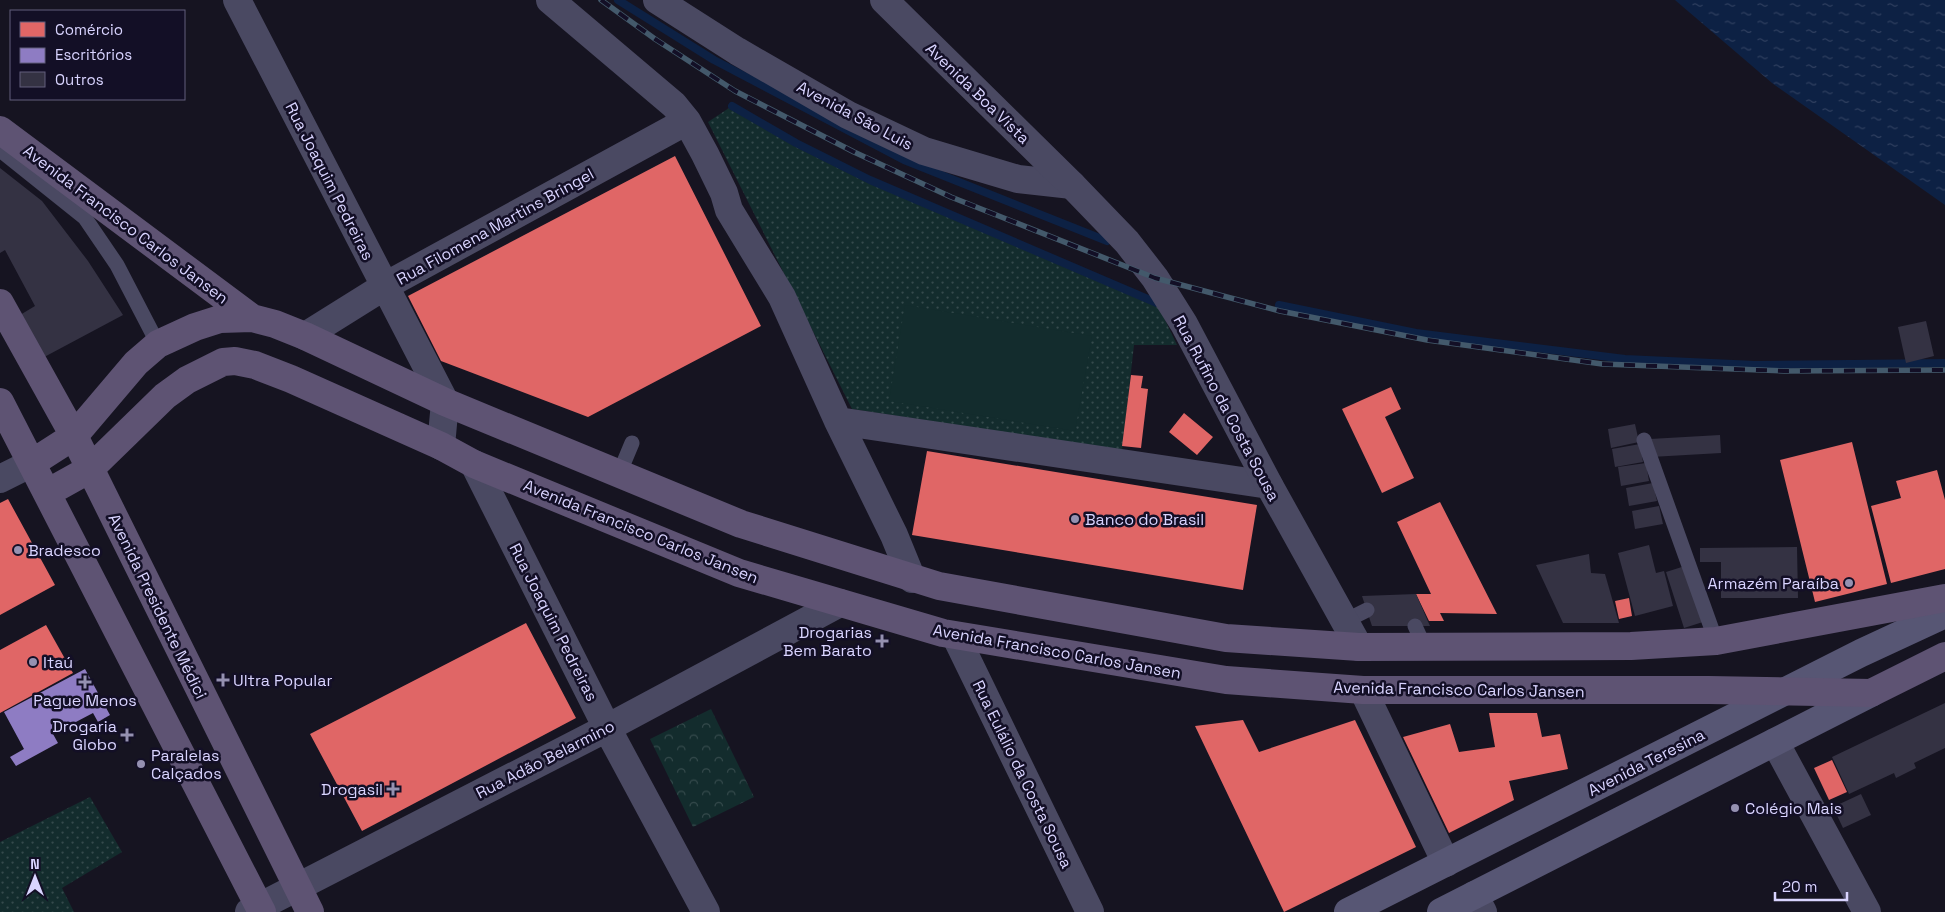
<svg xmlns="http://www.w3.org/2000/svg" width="1945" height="912" viewBox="0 0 1945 912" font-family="'Space Grotesk',sans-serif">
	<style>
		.grass { fill: url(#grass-dots) }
		.forest { fill: url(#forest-crowns) }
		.pitch { fill: #132c2d }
		.water { fill: url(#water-ripples) }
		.shops { fill: #e06666 }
		.offices { fill: #8e7cc3 }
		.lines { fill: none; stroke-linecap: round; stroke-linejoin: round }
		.stream { stroke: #0d2144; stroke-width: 8 }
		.building { fill: #343243 }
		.service { stroke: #4a4962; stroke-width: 15 }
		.minor { stroke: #4a4962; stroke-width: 28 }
		.tertiary { stroke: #4a4962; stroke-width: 28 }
		.secondary { stroke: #575674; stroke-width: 28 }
		.primary { stroke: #5e5373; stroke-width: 28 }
		.rail-casing { stroke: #43596b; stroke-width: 5.5 }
		.rail { stroke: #130f26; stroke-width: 4; stroke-dasharray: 11; stroke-linecap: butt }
		.poi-dot { fill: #9591b1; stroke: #130f26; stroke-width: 2 }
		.labels { text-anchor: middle; stroke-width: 5; stroke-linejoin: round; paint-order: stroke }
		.street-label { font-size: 16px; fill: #d9d4ff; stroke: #130f26 }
		.poi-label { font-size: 16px; fill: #d9d4ff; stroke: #130f26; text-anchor: start }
	</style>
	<defs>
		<pattern id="grass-dots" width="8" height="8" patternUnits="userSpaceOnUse" patternTransform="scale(1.25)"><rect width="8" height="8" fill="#132c2d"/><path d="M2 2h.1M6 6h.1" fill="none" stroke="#354a4c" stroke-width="1.8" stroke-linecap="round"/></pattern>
		<pattern id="forest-crowns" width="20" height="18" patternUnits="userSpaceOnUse" patternTransform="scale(1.25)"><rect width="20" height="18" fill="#132c2d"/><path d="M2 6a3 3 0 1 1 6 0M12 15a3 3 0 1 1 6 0" fill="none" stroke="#354a4c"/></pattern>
		<pattern id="water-ripples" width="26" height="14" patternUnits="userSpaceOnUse" patternTransform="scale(1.25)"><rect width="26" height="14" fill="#0d2144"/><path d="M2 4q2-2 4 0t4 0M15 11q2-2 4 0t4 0" fill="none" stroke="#304060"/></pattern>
	</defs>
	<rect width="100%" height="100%" fill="#161421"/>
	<path class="grass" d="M732 106 796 143 870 180 1157 303 1177 345H1134L1122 451 852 409 708 122Z
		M90 797 122 852 62 888 74 912H0V842Z"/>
	<path class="forest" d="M711 709 754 797 693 827 650 739Z"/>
	<path class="pitch" d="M905 305 1092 336 1075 431 889 401Z"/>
	<path class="water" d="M1675 0H1945V205L1772 83Z"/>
	<path class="shops" d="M675 156 761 326 588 417 441 361 408 296Z
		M1131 375 1143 376 1141 388 1148 389 1141 448 1122 446Z
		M1391 387 1401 409 1385 417 1414 478 1382 493 1342 409Z
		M1184 413 1213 437 1197 455 1169 432Z
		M1852 442 1887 584 1815 602 1780 460Z
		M927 451 1257 505 1243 590 912 535Z
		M1937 470 1945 500V569L1891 583 1871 506 1901 498 1896 481Z
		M8 499 55 585 0 615V503Z
		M1440 502 1497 614 1440 613 1444 621H1429L1416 594H1431L1397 522Z
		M1629 598 1632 616 1619 619 1615 601Z
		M526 623 576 718 362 831 310 734Z
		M46 625 73 673 0 713V650Z
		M1489 713H1537L1542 737 1560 734 1568 769 1509 781 1514 800 1449 833 1403 737 1450 724 1459 752 1495 747Z
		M1243 720 1259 752 1355 720 1416 847 1284 912 1195 726Z
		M1832 760 1847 792 1829 800 1814 768Z"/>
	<path class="offices" d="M85 669 110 715 98 722 93 713 53 734 58 743 16 766 10 757 24 749 4 712Z"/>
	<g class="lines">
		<path class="stream" d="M618 0 714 60 904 160 1107 241
			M732 106 796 143 870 180 1157 303
			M1279 305 1416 333 1625 359 1755 365 1945 363"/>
	</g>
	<path class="building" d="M0 168 42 201 88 261 123 315 33 363 10 321 35 306 5 250 0 253Z
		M1926 321 1934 356 1906 363 1898 327Z
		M1635 424 1639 442 1611 448 1608 429Z
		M1720 435 1721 453 1651 457 1650 439Z
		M1640 444 1643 462 1615 467 1612 449Z
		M1646 463 1649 481 1621 486 1618 467Z
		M1653 483 1657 501 1629 506 1626 488Z
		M1659 506 1663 524 1635 529 1632 511Z
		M1649 545 1656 573 1664 571 1673 606 1635 616 1618 553Z
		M1797 547 1798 598H1721V562H1700V548Z
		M1589 554 1591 573 1605 574 1619 623H1563L1536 565Z
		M1685 566 1703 622 1684 628 1666 572Z
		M1416 594 1430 626H1372L1362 596Z
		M1945 703V748L1914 763 1916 768 1896 778 1894 773 1849 794 1832 757Z
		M1861 794 1871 815 1843 828 1833 807Z"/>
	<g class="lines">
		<path class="service" d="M0 150 85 218 117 265 158 344
			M1644 440 1716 641
			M619 474 632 443
			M1345 621 1367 610
			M1415 626 1425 648"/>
		<path class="minor" d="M237 0 445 402 441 446
			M550 0 674 105 687 121 705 154 724 193 729 210 782 297 838 421 894 535 912 579
			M657 0 737 51 848 115 924 151 1018 179 1072 185
			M305 336 385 286 687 121
			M838 421 1269 485
			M474 464 607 728 706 912
			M0 479 32 463
			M956 637 1090 912
			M1363 690 1446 863
			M1775 742 1867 912
			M1474 895 1483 912
			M249 912 607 728 840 603"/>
		<path class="tertiary" d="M884 0 1072 185 1127 242 1155 278 1184 324 1269 485 1359 647"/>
		<path class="secondary" d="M1348 912 1861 653 1945 614
			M1441 912 1871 693"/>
		<path class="primary" d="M0 130 252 318 275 324 305 336 445 402 741 524 939 586 1226 638 1359 647 1631 646 1716 641 1945 598
			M0 303 74 436 310 912
			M0 402 262 912
			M32 463 74 436 136 363 158 344 195 327 220 319 252 318
			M47 493 90 469 165 396 187 380 223 362 235 361 255 365 291 379 441 446 474 464 739 573 943 633 1226 680 1363 690H1709L1871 693 1945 656"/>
		<g class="rail-casing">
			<path id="rail" d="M601 0 655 39 735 91 854 152 951 197 1155 278 1280 311 1427 340 1602 364 1784 371 1945 370"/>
		</g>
		<use href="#rail" class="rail"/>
	</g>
	<g class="poi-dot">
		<circle cx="1075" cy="519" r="5"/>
		<circle cx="18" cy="550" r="5"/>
		<circle cx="1849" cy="583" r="5"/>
		<path d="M879.5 633.5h5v5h5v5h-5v5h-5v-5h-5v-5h5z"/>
		<circle cx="33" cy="662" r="5"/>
		<path d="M220.5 672.5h5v5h5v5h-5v5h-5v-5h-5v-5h5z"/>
		<path d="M82.5 674.5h5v5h5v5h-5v5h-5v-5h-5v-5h5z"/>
		<path d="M124.5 727.5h5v5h5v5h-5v5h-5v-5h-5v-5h5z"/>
		<circle cx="141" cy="764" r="5"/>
		<path d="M390.5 781.5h5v5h5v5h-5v5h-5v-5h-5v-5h5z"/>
		<circle cx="1735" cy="808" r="5"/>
	</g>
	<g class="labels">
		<g class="street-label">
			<text transform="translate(978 93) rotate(44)" y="6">Avenida Boa Vista</text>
			<text transform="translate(855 115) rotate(28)" y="6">Avenida São Luis</text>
			<text transform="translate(330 181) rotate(63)" y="6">Rua Joaquim Pedreiras</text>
			<text transform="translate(126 224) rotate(37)" y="6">Avenida Francisco Carlos Jansen</text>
			<text transform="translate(495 226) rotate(-29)" y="6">Rua Filomena Martins Bringel</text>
			<text transform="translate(1227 408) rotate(62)" y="6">Rua Rufino da Costa Sousa</text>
			<text transform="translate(641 531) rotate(22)" y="6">Avenida Francisco Carlos Jansen</text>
			<text transform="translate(158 606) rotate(64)" y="6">Avenida Presidente Médici</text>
			<text transform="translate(554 622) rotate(63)" y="6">Rua Joaquim Pedreiras</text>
			<text transform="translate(1057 651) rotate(10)" y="6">Avenida Francisco Carlos Jansen</text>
			<text transform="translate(1459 689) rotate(1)" y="6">Avenida Francisco Carlos Jansen</text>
			<text transform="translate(545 759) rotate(-27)" y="6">Rua Adão Belarmino</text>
			<text transform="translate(1646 762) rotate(-27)" y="6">Avenida Teresina</text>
			<text transform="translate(1023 774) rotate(64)" y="6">Rua Eulálio da Costa Sousa</text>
		</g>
		<g class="poi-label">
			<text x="1085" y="525">Banco do Brasil</text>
			<text x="28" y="556">Bradesco</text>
			<text x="1839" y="589" text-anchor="end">Armazém Paraíba</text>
			<text x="872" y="638" text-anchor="end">Drogarias<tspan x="872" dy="18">Bem Barato</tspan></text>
			<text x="43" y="668">Itaú</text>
			<text x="233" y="686">Ultra Popular</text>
			<text x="85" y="706" text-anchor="middle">Pague Menos</text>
			<text x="117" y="732" text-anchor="end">Drogaria<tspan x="117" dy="18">Globo</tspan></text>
			<text x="151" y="761">Paralelas<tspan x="151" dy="18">Calçados</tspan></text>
			<text x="383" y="795" text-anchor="end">Drogasil</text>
			<text x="1745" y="814">Colégio Mais</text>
		</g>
	</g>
	<rect x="10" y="10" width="175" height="90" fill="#130f26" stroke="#625e7d"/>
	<rect x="20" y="22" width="25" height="15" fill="#e06666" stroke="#625e7d"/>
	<text x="55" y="35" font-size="15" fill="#d9d4ff">Comércio</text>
	<rect x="20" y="48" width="25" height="15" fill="#8e7cc3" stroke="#625e7d"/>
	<text x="55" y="60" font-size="15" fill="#d9d4ff">Escritórios</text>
	<rect x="20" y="72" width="25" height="15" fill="#343243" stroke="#625e7d"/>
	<text x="55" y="85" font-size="15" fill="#d9d4ff">Outros</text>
	<g transform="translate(35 877)" stroke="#130f26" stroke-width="4" paint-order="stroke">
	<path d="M0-4L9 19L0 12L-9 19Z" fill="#d9d4ff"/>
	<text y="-8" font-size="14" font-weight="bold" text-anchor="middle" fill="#d9d4ff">N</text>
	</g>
	<path d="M1775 892v8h72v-8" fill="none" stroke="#d9d4ff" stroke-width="2.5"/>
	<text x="1782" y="892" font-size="15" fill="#d9d4ff" stroke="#130f26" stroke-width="4" paint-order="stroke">20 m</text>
</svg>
